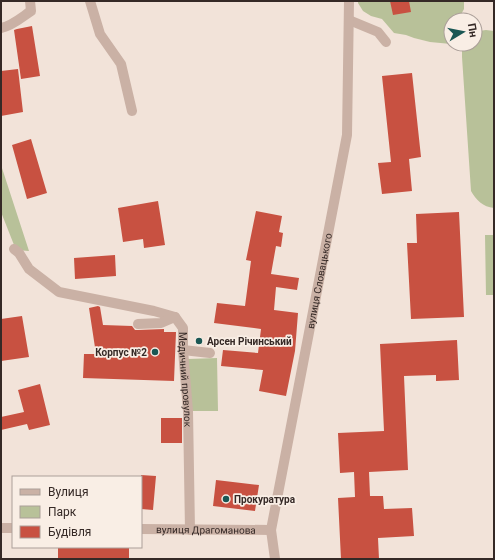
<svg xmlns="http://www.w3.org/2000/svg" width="495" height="560" viewBox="0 0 495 560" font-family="Roboto,sans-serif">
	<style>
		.green { fill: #b8c199 }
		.building { fill: #c85141 }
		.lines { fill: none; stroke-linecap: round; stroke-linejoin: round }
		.minor { stroke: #cab1a5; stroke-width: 10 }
		.poi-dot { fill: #1b5754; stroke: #f9eee5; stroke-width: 1.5 }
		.labels { text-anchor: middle; stroke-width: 3.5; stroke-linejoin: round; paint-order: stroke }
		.street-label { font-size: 10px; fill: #352926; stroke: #f9eee5 }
		.poi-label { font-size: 10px; font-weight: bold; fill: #352926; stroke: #f9eee5; text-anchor: start }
	</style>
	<rect width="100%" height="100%" fill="#f2e3d9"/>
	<path class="green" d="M358 1H464V9L458 20H451V44L430 42 414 38 406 35 394 33 382 19 371 16 363 11 358 3Z
		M486 30 494 31V208C483 207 476 200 471 191L462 57V50L464 44H475V33L479 31Z
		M1 165 29 251 16 250 1 212Z
		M485 235H494V295H486Z
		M217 358 218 411H189L188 359Z"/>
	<path class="building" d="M390 1H409L411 12 393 15Z
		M32 26 40 76 21 79 14 30 17 29Z
		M18 69 23 112 1 116V71Z
		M412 73 421 157 409 159 412 191 382 194 378 163 391 162 382 76Z
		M31 139 47 193 27 199 12 145Z
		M158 201 165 245 144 248 143 239 123 242 118 208Z
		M256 211 282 216 279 232 283 233 281 247 276 246 271 274 299 278 297 290 276 287 274 310 298 313 295 351 286 396 259 391 263 370 221 366 223 350 258 353 261 329 214 323 217 303 245 306 251 261 246 260Z
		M459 212 464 317 411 319 407 243H417L416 214Z
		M115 255 116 276 75 279 74 258Z
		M98 306 100 307 103 325 132 326 135 330H138L164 329V332H176L174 381 83 378 84 354H96L89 308Z
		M22 316 29 357 1 361V319Z
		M457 340 459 380 436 381V375L404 376 408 470 369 472 370 496H383L384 509 412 508 414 536 378 538 379 559H341L338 498 355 497 354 472 340 473 338 433 384 431 380 344Z
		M40 384 50 425 29 430 27 424 1 430V417L24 412 18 390Z
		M161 418H182V443H161Z
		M141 475 156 476 153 510 141 509Z
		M216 480 259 485 255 511 213 506Z
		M58 547H129V559H58Z"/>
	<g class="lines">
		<g class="minor">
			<path d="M90 1 100 34 121 64 132 111"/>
			<path d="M349 20 378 32 386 42"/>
			<path d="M1 28C12 26 22 17 31 11L30 1"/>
			<path id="s1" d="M14 249 19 253 29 269 59 292 154 311 175 317 183 328V350L188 411 190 530"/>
			<path d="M138 324 161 323 175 317"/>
			<path d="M183 350 210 353"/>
			<path d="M1 528H13"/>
			<path id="s2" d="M141 529 271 530"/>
			<path id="s3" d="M275 559 271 530 347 135 349 1"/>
		</g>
	</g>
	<g class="poi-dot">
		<circle cx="199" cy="341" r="4"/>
		<circle cx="155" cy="352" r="4"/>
		<circle cx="226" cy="499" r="4"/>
	</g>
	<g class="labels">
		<g class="street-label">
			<text dy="4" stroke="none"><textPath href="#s3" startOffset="283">вулиця Словацького</textPath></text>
			<text dy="4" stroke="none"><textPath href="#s1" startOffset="247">Медичний провулок</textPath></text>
			<text dy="4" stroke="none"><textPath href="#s2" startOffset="65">вулиця Драгоманова</textPath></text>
		</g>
		<g class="poi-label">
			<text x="207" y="345">Арсен Річинський</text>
			<text x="147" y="356" text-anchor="end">Корпус №2</text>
			<text x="234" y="503">Прокуратура</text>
		</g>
	</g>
	<rect width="495" height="560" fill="none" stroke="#352926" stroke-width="4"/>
	<rect x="12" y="476" width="130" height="72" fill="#f9eee5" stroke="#ab9f99"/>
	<rect x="20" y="489" width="20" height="6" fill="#cab1a5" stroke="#ab9f99"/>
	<text x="48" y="496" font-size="12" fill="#352926">Вулиця</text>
	<rect x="20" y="506" width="20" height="12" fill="#b8c199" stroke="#ab9f99"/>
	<text x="48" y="516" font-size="12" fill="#352926">Парк</text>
	<rect x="20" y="526" width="20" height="12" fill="#c85141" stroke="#ab9f99"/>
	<text x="48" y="536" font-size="12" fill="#352926">Будівля</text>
	<g transform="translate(463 32) rotate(80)"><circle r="19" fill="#f9eee5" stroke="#ab9f99"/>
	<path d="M0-3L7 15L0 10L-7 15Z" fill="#1b5754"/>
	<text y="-6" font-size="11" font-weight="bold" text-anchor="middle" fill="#352926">Пн</text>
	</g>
</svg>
